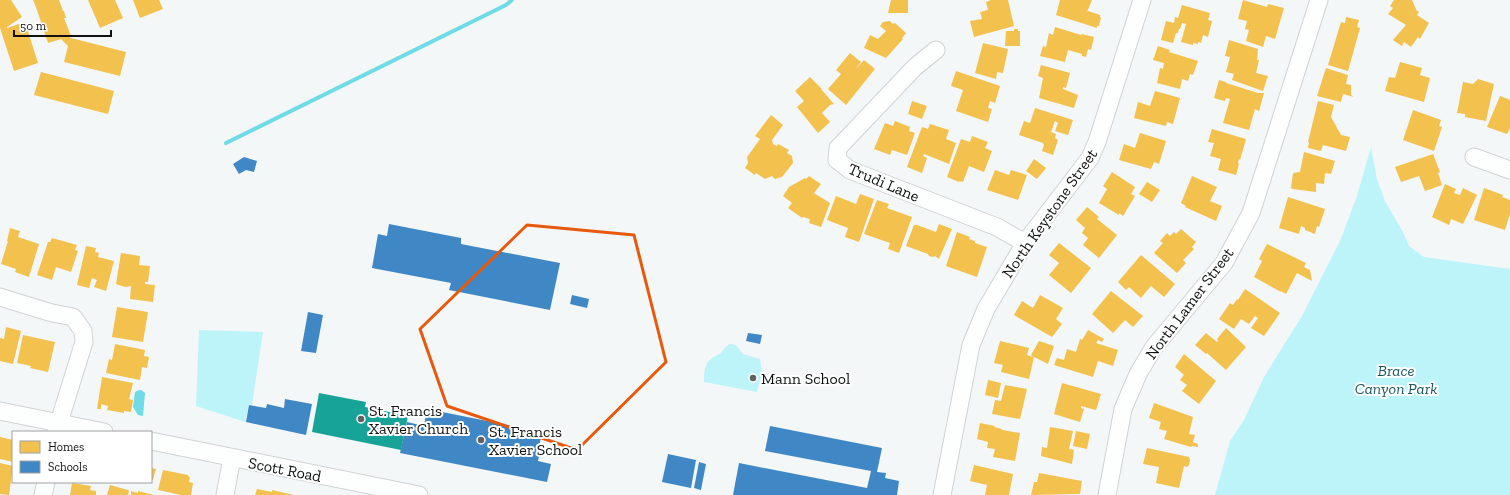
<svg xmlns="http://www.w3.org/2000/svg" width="1510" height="495" viewBox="0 0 1510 495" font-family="'Zilla Slab',serif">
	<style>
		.green { fill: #bdf4fa }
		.water { fill: #6edbe6 }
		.homes { fill: #f2c14e }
		.schools { fill: #3f88c5 }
		.public { fill: #17a398 }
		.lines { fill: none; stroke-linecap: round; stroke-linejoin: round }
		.stream { stroke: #6edbe6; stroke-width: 4 }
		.minor-casing { stroke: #d0d3d3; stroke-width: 19 }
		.minor { stroke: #fdfefe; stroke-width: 17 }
		.marked { fill: none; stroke: #e8590c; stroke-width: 3; stroke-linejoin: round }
		.poi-dot { fill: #606262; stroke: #fff; stroke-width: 1.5 }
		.labels { text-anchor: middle; stroke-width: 4; stroke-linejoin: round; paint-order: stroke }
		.street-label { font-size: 16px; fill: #101212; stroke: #fff }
		.park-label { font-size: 16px; font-style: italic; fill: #19575d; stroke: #fff }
		.poi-label { font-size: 16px; fill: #101212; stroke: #fff; text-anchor: start }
	</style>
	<rect width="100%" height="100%" fill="#f4f7f8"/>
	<path class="green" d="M1371 147 1377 179 1385 201 1403 232 1409 246 1424 257 1510 269V495H1215L1230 441 1244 420 1264 377 1302 316 1340 241 1357 196Z
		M199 330 263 332 252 405 249 404 245 422 196 406Z
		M730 344 736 345 743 354 760 359 762 372 757 392 704 382C704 374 704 363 712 358 715 356 718 355 721 353 725 348 724 347 730 344Z"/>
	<path class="water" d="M139 390H141L145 393 143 416 138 415 133 407 135 392Z"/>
	<path class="homes" d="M0 0H11L22 17 7 27V28L25 22 38 63 14 71 0 28Z
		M33 0H59L63 11H64L66 18H64L71 36 69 37 71 38 126 52 120 76 64 62 68 46 61 39 48 43 36 7Z
		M88 0H115L123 18 100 28Z
		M133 0H159L163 9 140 18Z
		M891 0H908V13H888Z
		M991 0H1008L1014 26 974 37 970 21 982 19 980 12 988 10 986 2Z
		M1060 0H1092L1087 12 1088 11 1100 15V17L1101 18 1099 26H1097V28L1056 15Z
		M1243 0 1267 7 1268 4 1284 8 1275 39 1266 36 1263 47 1246 41 1249 30 1245 29 1247 21 1238 19Z
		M1394 0H1412L1416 9V10L1419 12 1417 15 1429 23 1420 39 1418 37 1411 47 1404 42 1402 46 1393 40 1406 25 1388 14 1393 8 1390 6Z
		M1182 5 1210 13 1208 20 1212 21 1208 37 1203 35 1201 43 1198 42V44L1193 43V45L1181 42 1186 24 1182 23 1180 29H1179L1178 33H1176L1173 43 1161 40 1166 21 1174 23 1175 17 1178 18Z
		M1346 17 1359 20 1357 27 1360 28 1348 71 1328 65 1341 22 1345 23Z
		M890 21 893 24 895 23 906 33 902 38 903 39 886 58 864 48 870 35 878 39 886 31 880 26 883 22Z
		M1055 27 1081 35 1082 34 1094 37 1091 50 1088 49 1086 57 1082 56V54L1068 50 1065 62 1040 56 1043 46 1046 47 1049 33 1053 35Z
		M1014 29H1018V31H1020V46H1005L1006 31H1014Z
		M1229 40 1258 49 1257 60H1259L1256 73 1268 76 1263 91 1232 80 1234 74 1226 72 1230 57 1225 56Z
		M983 43 1008 49 1003 73 997 72 996 79 975 73Z
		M1158 46 1170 50 1169 52 1198 61 1193 75 1190 74 1188 81 1182 79 1180 89 1157 83 1160 68 1163 69 1164 63 1153 60Z
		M850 53 861 62 855 70 864 60 875 69 846 105 828 89 841 74 836 70Z
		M1400 62 1422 68 1420 75 1430 78 1424 102 1385 91 1389 77 1395 78Z
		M1041 65 1070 73 1066 88 1063 87V89L1078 95 1074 108 1039 98 1043 78 1038 76Z
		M1326 68 1348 75 1346 84 1351 85V95L1354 97 1343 94 1341 102 1317 96Z
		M956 71 1000 86 995 103 990 101 988 108 992 109 988 122 956 111 963 90 951 86Z
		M41 72 114 91 108 114 34 95Z
		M810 77 822 89H821L834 104 830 105 822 113 830 122 818 133 797 107 804 101 795 91Z
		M1478 79 1494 84 1486 121 1465 117V114L1457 113 1463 82 1473 84Z
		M1219 80 1226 82V83L1258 93H1264L1259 111 1255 109 1249 130 1223 123 1230 99 1226 98 1225 101 1214 98Z
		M1155 91 1180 98 1173 124 1167 122 1166 126 1134 118 1138 102 1150 106Z
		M1500 96 1510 100V128L1507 134 1487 127Z
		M912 101 927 106 922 119 908 114Z
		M1318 101 1334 105 1331 117 1341 135 1350 137 1346 151 1323 145 1321 151 1308 148 1309 142H1308Z
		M1035 108 1073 120 1068 135 1055 131 1058 123 1055 121 1051 132 1056 134 1055 138 1058 140 1053 155 1042 151 1044 145 1043 143 1019 135 1024 121 1030 123Z
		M1413 110 1441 120 1439 126 1442 127 1434 151 1403 140Z
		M771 115 783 125 772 140 773 144 777 146 778 144 789 150 787 153 792 156 793 163 782 177 775 179 772 176 765 179 756 173 755 175 745 168 748 163 747 157 760 139 755 136Z
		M895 121 910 127 909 131 915 133 907 155 892 150 890 155 874 149 885 123 893 126Z
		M930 124 949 130 946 139 956 143 949 164 924 154 923 156 927 158 922 173 907 167 922 127 928 129Z
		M1212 129 1246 139 1240 160 1239 159 1238 163 1239 164 1236 175 1218 170 1221 159 1210 156 1214 143 1208 142Z
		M1140 133 1166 141 1159 164 1154 162 1151 169 1119 160 1124 144 1135 148Z
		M972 136 988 142 985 148 992 151 984 172 969 166 963 182 959 181V182L947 177 961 139 970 142Z
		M1304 152 1335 161 1331 174 1325 173 1324 184 1316 183V192L1293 189 1291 188 1293 173 1300 172Z
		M1433 154 1440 172 1438 173 1442 185 1425 191 1419 176 1401 182 1395 167Z
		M1034 159 1046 168 1037 179 1026 171Z
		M995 170 1009 175 1011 170 1027 175 1018 200 987 190Z
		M1112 172 1135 187 1131 194 1135 196 1123 216 1119 213V215L1099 203 1107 189 1103 186Z
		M809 176 821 184 814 193 830 203 821 227 809 223 810 219 803 217 802 218 788 208 792 203 783 196 789 187 805 178 806 179Z
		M1192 176 1217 187 1210 201 1222 206 1216 221 1185 207 1186 206 1181 203Z
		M1147 182 1160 190 1152 202 1139 194Z
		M1445 184 1456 189 1454 193 1460 195 1463 188 1477 195 1463 224 1451 219 1449 225 1432 217Z
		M1484 188 1503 195 1502 197 1510 200V214L1505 230 1474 220Z
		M860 194 874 199 859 242 845 237 848 228 827 220 836 196 856 204Z
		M1288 197 1325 209 1319 227 1317 226 1315 234 1305 230V228L1301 226 1299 234 1279 228Z
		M877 200 889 204 887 208 912 217 899 253 888 249 890 243 864 234Z
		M1087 207 1099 217 1097 219 1117 235 1099 258 1083 245 1088 238 1082 233 1085 228 1076 220Z
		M939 224 952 229 939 259 935 256 933 257 929 256 928 254 906 246 914 225H917L936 232Z
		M10 228 20 231 18 237 39 244 29 277 15 272 16 269 1 264 8 241H7Z
		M1181 229 1196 242 1192 247 1194 249 1183 260 1186 263 1177 273 1154 253 1163 243 1160 241 1167 233 1170 236 1174 232 1176 234Z
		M957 232 970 237 969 239 975 241V243L987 247 977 277 946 266Z
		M52 238 77 245 75 250 78 251 71 272 56 267 52 280 37 275 48 242H50Z
		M1059 243 1091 268 1071 293 1049 275 1059 263 1049 255Z
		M1267 244 1306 263 1304 267 1310 270 1312 281 1297 273 1286 294 1281 291V292L1254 277 1262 261 1259 259Z
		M86 246 96 248 95 252 99 253 98 257 114 261 106 291 94 287 97 280 92 278 89 288 77 285Z
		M121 253 140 256 139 265 150 266 148 282H145V284L155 285 153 302 130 299 131 286 125 287 116 284Z
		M1141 255 1175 284 1164 297 1151 286 1141 298 1129 287 1126 290 1118 282Z
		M1245 289 1280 313 1264 336 1251 328 1258 318 1255 316 1249 324 1241 319 1234 329 1219 319 1230 303 1233 305 1237 299 1238 300Z
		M1111 291 1143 316 1133 327 1125 320 1113 333 1092 314Z
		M1040 295 1063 308 1056 319 1062 324 1052 337 1014 315 1022 301 1033 308Z
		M117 307 148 312 143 342 112 337Z
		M6 327 21 331 13 364 0 361V338L4 339Z
		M1226 328 1246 347 1226 370 1207 353 1206 354 1195 345 1206 333 1217 342 1218 340 1217 339Z
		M1088 330 1104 339 1102 342 1098 340 1096 343 1118 350 1113 366 1098 361 1093 377 1054 365 1057 358 1064 360 1067 349 1076 352 1080 339 1082 340Z
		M23 335 55 342 48 372 30 368 31 366 17 363Z
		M1000 341 1029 348 1027 355 1033 357 1031 355 1039 341 1054 346 1048 364 1034 357 1029 379 1001 372 1003 365 994 363Z
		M115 344 145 350 144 356 149 357 147 368 142 367 140 380 106 373 109 359 112 360Z
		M1184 354 1216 381 1199 404 1182 391 1187 385 1180 380 1184 375 1175 367Z
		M102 377 133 383 129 399 133 400 131 412 124 411V413L107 410 108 406 101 404V409H97Z
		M988 380 1001 383 998 398 985 395Z
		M1062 383 1101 394 1096 410 1081 406V408L1084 409 1080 422 1054 414Z
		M1005 385 1027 389 1020 419 992 414 995 400 1001 401Z
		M1154 403 1193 417 1189 434 1195 435 1193 442 1198 444V447L1192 446 1191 447 1164 439 1167 431 1159 429 1161 422 1149 418Z
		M980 423 995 426 994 427 1002 429V430L1020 433 1015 461 993 457 995 449 987 448 988 442 977 439Z
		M1050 427 1073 431 1069 449 1074 450 1072 464 1041 456 1042 447 1047 448Z
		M1076 431 1090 434 1087 449 1073 446Z
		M0 437 13 440V462L0 459Z
		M1147 448 1189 457 1190 460 1189 465 1187 467 1184 466 1179 488 1156 483 1159 467 1143 464Z
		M0 463 13 466 9 495 0 494Z
		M974 465 1013 474 1009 495H985L987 485 970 481Z
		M151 468 156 469 153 480H151Z
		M163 470 188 475V476L190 477 189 482 193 483 191 495H181L158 490Z
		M1039 473 1082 481 1080 494 1031 495 1034 482H1037Z
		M72 483 91 486 90 490 96 491V495H70Z
		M110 485 128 490 129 491 128 495H107Z
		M257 489 272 492V490L294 495H255Z
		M131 491 138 493V491L154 495H131Z"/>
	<path class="schools" d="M244 157 257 161 254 172 246 170 239 174 233 164Z
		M389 224 461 238V244L560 263 550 310 449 290 451 283 372 268 378 234 387 236Z
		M572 295 589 299 587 308 570 304Z
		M308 312 323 315 316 353 301 351Z
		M748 333 762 335 760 344 746 341Z
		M285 399 312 404 306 435 246 422 249 405 266 408 267 404 284 408Z
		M427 409 542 432 539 447 541 448 538 461 551 464 547 482 400 453 407 422 424 426Z
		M770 426 882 448 877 472 886 473 885 478 899 481 897 495H733L739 463 867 488 871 471 765 451Z
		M668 454 696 460 691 488 662 482Z
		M699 462 706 464 701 490 694 488Z"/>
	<path class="public" d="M319 393 366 402 365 407 408 416 401 450 312 432Z"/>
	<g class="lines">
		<path class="stream" d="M226 143 506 5 512 0"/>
		<g class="minor-casing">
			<path id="minor" d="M936 50 915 67 838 148 837 160 850 170 997 227 1025 243
				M1474 157 1510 170
				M0 297 52 313 73 317 83 331 84 342 56 432
				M0 411 104 432
				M151 441 419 495
				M43 495 46 482
				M225 495 232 458
				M942 495 971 345 986 309 1025 243 1090 158 1097 142 1142 0
				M1107 495 1123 409 1138 374 1154 347 1224 263 1251 213 1319 0"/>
		</g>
		<use href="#minor" class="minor"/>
	</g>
	<path class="marked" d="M527 225 634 235 666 362 577 450 447 406 420 329Z"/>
	<g class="poi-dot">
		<circle cx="753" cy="378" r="4"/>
		<circle cx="361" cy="419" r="4"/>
		<circle cx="481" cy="440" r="4"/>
	</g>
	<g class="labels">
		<g class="street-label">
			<text transform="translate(884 182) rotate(23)" y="6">Trudi Lane</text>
			<text transform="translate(1049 213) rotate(-55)" y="6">North Keystone Street</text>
			<text transform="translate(1189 303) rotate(-53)" y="6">North Lamer Street</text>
			<text transform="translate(285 469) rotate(11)" y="6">Scott Road</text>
		</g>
		<g class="park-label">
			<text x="1396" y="376">Brace<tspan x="1396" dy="18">Canyon Park</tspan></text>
		</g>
		<g class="poi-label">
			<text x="761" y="384">Mann School</text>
			<text x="369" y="416">St. Francis<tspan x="369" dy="18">Xavier Church</tspan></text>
			<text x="489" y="437">St. Francis<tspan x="489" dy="18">Xavier School</tspan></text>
		</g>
	</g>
	<rect x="12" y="431" width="140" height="52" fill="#ffffff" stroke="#9fa0a0"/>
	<rect x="20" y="441" width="20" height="12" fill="#f2c14e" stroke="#9fa0a0"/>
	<text x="48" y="451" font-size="12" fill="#101212">Homes</text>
	<rect x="20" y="461" width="20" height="12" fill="#3f88c5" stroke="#9fa0a0"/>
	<text x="48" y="471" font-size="12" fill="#101212">Schools</text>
	<path d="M14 30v6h97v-6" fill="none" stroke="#101212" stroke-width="2"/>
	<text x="20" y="30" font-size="12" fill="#101212" stroke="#ffffff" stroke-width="3" paint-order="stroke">50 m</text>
</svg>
